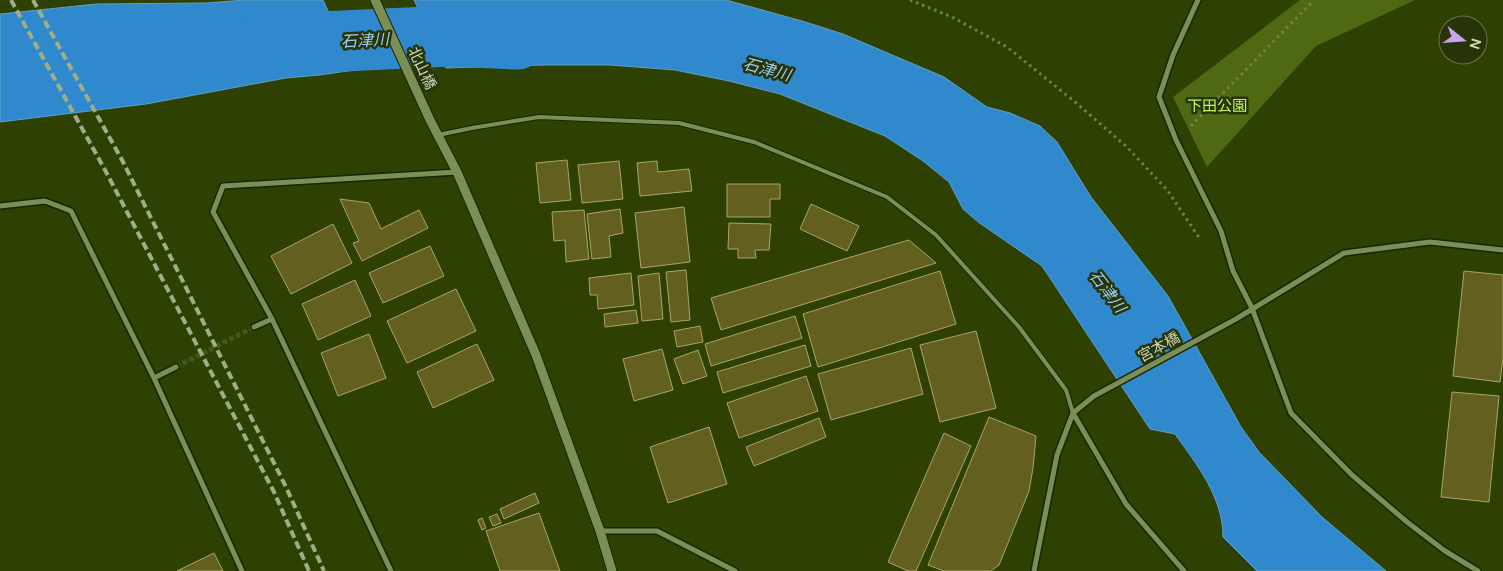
<svg xmlns="http://www.w3.org/2000/svg" width="1503" height="571" viewBox="0 0 1503 571" font-family="'DM Sans','Noto Sans JP',sans-serif">
	<style>
		.green { fill: #4f6912 }
		.water { fill: #3089cc; stroke: #5fa1c7 }
		.lines { fill: none; stroke-linecap: round; stroke-linejoin: round }
		.river { stroke: #3089cc; stroke-width: 61 }
		.building { fill: #635f1e; stroke: #aaa767 }
		.minor-tunnel { stroke: #46571e; stroke-width: 5; stroke-dasharray: 5 2.5; stroke-linecap: butt }
		.service-casing { stroke: #1a2406; stroke-width: 6 }
		.minor-casing { stroke: #1a2406; stroke-width: 8 }
		.tertiary-casing { stroke: #1a2406; stroke-width: 11 }
		.path { stroke: #718151; stroke-width: 3; stroke-dasharray: 2.5 4; stroke-linecap: butt }
		.service { stroke: #798f56; stroke-width: 4 }
		.minor { stroke: #798f56; stroke-width: 5 }
		.tertiary { stroke: #798f56; stroke-width: 9 }
		.rail { stroke: #a0ae87; stroke-width: 4; stroke-dasharray: 8 4; stroke-linecap: butt }
		.labels { text-anchor: middle; stroke-width: 5; stroke-linejoin: round; paint-order: stroke }
		.street-label { font-size: 15px; fill: #ccd9bb; stroke: #263408 }
		.park-label { font-size: 15px; fill: #c2f855; stroke: #263408 }
		.water-label { font-size: 16px; font-style: italic; fill: #9dcdf7; stroke: #263408 }
	</style>
	<rect width="100%" height="100%" fill="#2e4002"/>
	<path class="green" d="M1300 0H1415L1316 46 1207 167 1173 97Z"/>
	<path class="water" d="M245 0H323L355 70 319 75 286 78 146 104 0 122V14L96 4 206 3Z
		M414 0H726L802 21 843 34 944 77 987 107 1010 113 1040 126 1057 142 1091 197 1168 296 1241 427 1259 452 1322 517 1386 571H1257L1223 537C1223 497 1197 465 1175 434L1150 429 1042 266 978 222 963 209 949 182 923 161 885 136 780 94 729 81 675 70 610 65H545L446 68Z"/>
	<g class="lines">
		<path class="river" d="M258 45 449 36 517 39"/>
	</g>
	<path class="building" d="M567 160 571 200 540 203 536 163Z
		M619 161 623 199 582 203 578 165Z
		M657 161 658 172 689 169 692 191 640 196 637 163Z
		M727 184H780V199H770V217H727Z
		M340 199 369 203 381 229 419 210 428 228 362 261 353 243 359 241Z
		M811 204 859 226 847 251 800 229Z
		M684 207 690 262 641 268 635 213Z
		M620 209 623 233 609 236 611 257 592 259 587 214Z
		M584 210 589 259 566 262 565 240 554 241 552 212Z
		M729 223 771 224 769 250H755L756 258H738V249H728Z
		M333 224 352 263 291 294 271 256Z
		M909 240 936 263 721 330 711 298Z
		M430 246 444 276 383 303 369 273Z
		M686 270 690 320 671 322 666 272Z
		M940 271 956 324 818 367 803 314Z
		M1464 271 1503 275V358L1500 382 1453 376Z
		M631 273 634 305 598 309 597 295H590L589 278Z
		M659 273 663 319 642 321 638 276Z
		M355 280 371 316 318 340 302 304Z
		M456 289 476 331 407 363 387 321Z
		M636 310 638 323 605 327 604 314Z
		M795 316 802 338 711 366 705 344Z
		M700 326 703 342 677 347 674 331Z
		M976 331 996 408 940 422 920 345Z
		M369 334 386 378 338 396 321 353Z
		M477 344 494 380 433 408 417 372Z
		M805 345 811 366 723 393 717 372Z
		M911 348 923 394 831 420 818 374Z
		M662 349 673 390 634 401 623 359Z
		M698 350 707 376 683 384 674 359Z
		M806 376 818 411 739 438 727 403Z
		M1452 392 1499 396 1489 502 1441 497Z
		M989 417 1036 436 1033 468 1029 491 999 565 991 571H944L928 565Z
		M819 418 826 437 754 466 746 447Z
		M709 427 727 484 668 503 650 447Z
		M944 433 971 446 916 571H908L888 562Z
		M535 493 539 503 504 519 500 509Z
		M539 513 560 571H500L486 531Z
		M497 514 501 523 493 526 489 517Z
		M482 518 486 528 482 530 478 520Z
		M214 553 223 571H177Z"/>
	<g class="lines">
		<path class="minor-tunnel" d="M176 367 254 327"/>
		<g class="service-casing">
			<path id="service" d="M438 135 472 128 539 117 679 123 754 142 887 197 936 235 1019 327 1066 390 1073 413"/>
		</g>
		<g class="minor-casing">
			<path id="minor" d="M1198 0 1173 55 1159 97 1176 140 1221 231 1233 271 1252 308 1291 413 1352 475 1407 522 1445 551 1478 571
				M0 206 45 201 71 211 154 378 242 571
				M254 327 272 319
				M154 378 176 367
				M1073 413 1126 504 1184 571
				M600 531H657L735 571
				M391 571 272 319 213 212 223 186 457 172
				M1034 571 1057 455 1073 413 1094 396 1236 319 1344 253 1430 242 1503 250"/>
		</g>
		<g class="tertiary-casing">
			<path id="tertiary" d="M375 0 430 120 457 172 536 355 600 531 612 571"/>
		</g>
		<path class="path" d="M910 0 952 17 1007 47 1075 102 1127 147 1168 191 1200 239
			M1191 126 1314 0"/>
		<use href="#service" class="service"/>
		<use href="#minor" class="minor"/>
		<use href="#tertiary" class="tertiary"/>
		<path class="rail" d="M11 0 105 170 274 492 309 571
			M33 0 122 160 286 487 324 571"/>
	</g>
	<g class="labels">
		<g class="street-label">
			<text transform="translate(422 68) rotate(65)" y="5">北山橋</text>
			<text transform="translate(1159 347) rotate(-29)" y="5">宮本橋</text>
		</g>
		<g class="park-label">
			<text x="1217" y="111">下田公園</text>
		</g>
		<g class="water-label">
			<text transform="translate(365 40) rotate(-3)" y="6">石津川</text>
			<text transform="translate(767 69) rotate(15)" y="6">石津川</text>
			<text transform="translate(1108 291) rotate(53)" y="6">石津川</text>
		</g>
	</g>
	<g transform="translate(1463 40) rotate(107)"><circle r="24" fill="#263408" stroke="#687650"/>
	<path d="M0-4L9 19L0 12L-9 19Z" fill="#c8a5ee"/>
	<text y="-8" font-size="14" font-weight="bold" text-anchor="middle" fill="#ccd9bb">N</text>
	</g>
</svg>
